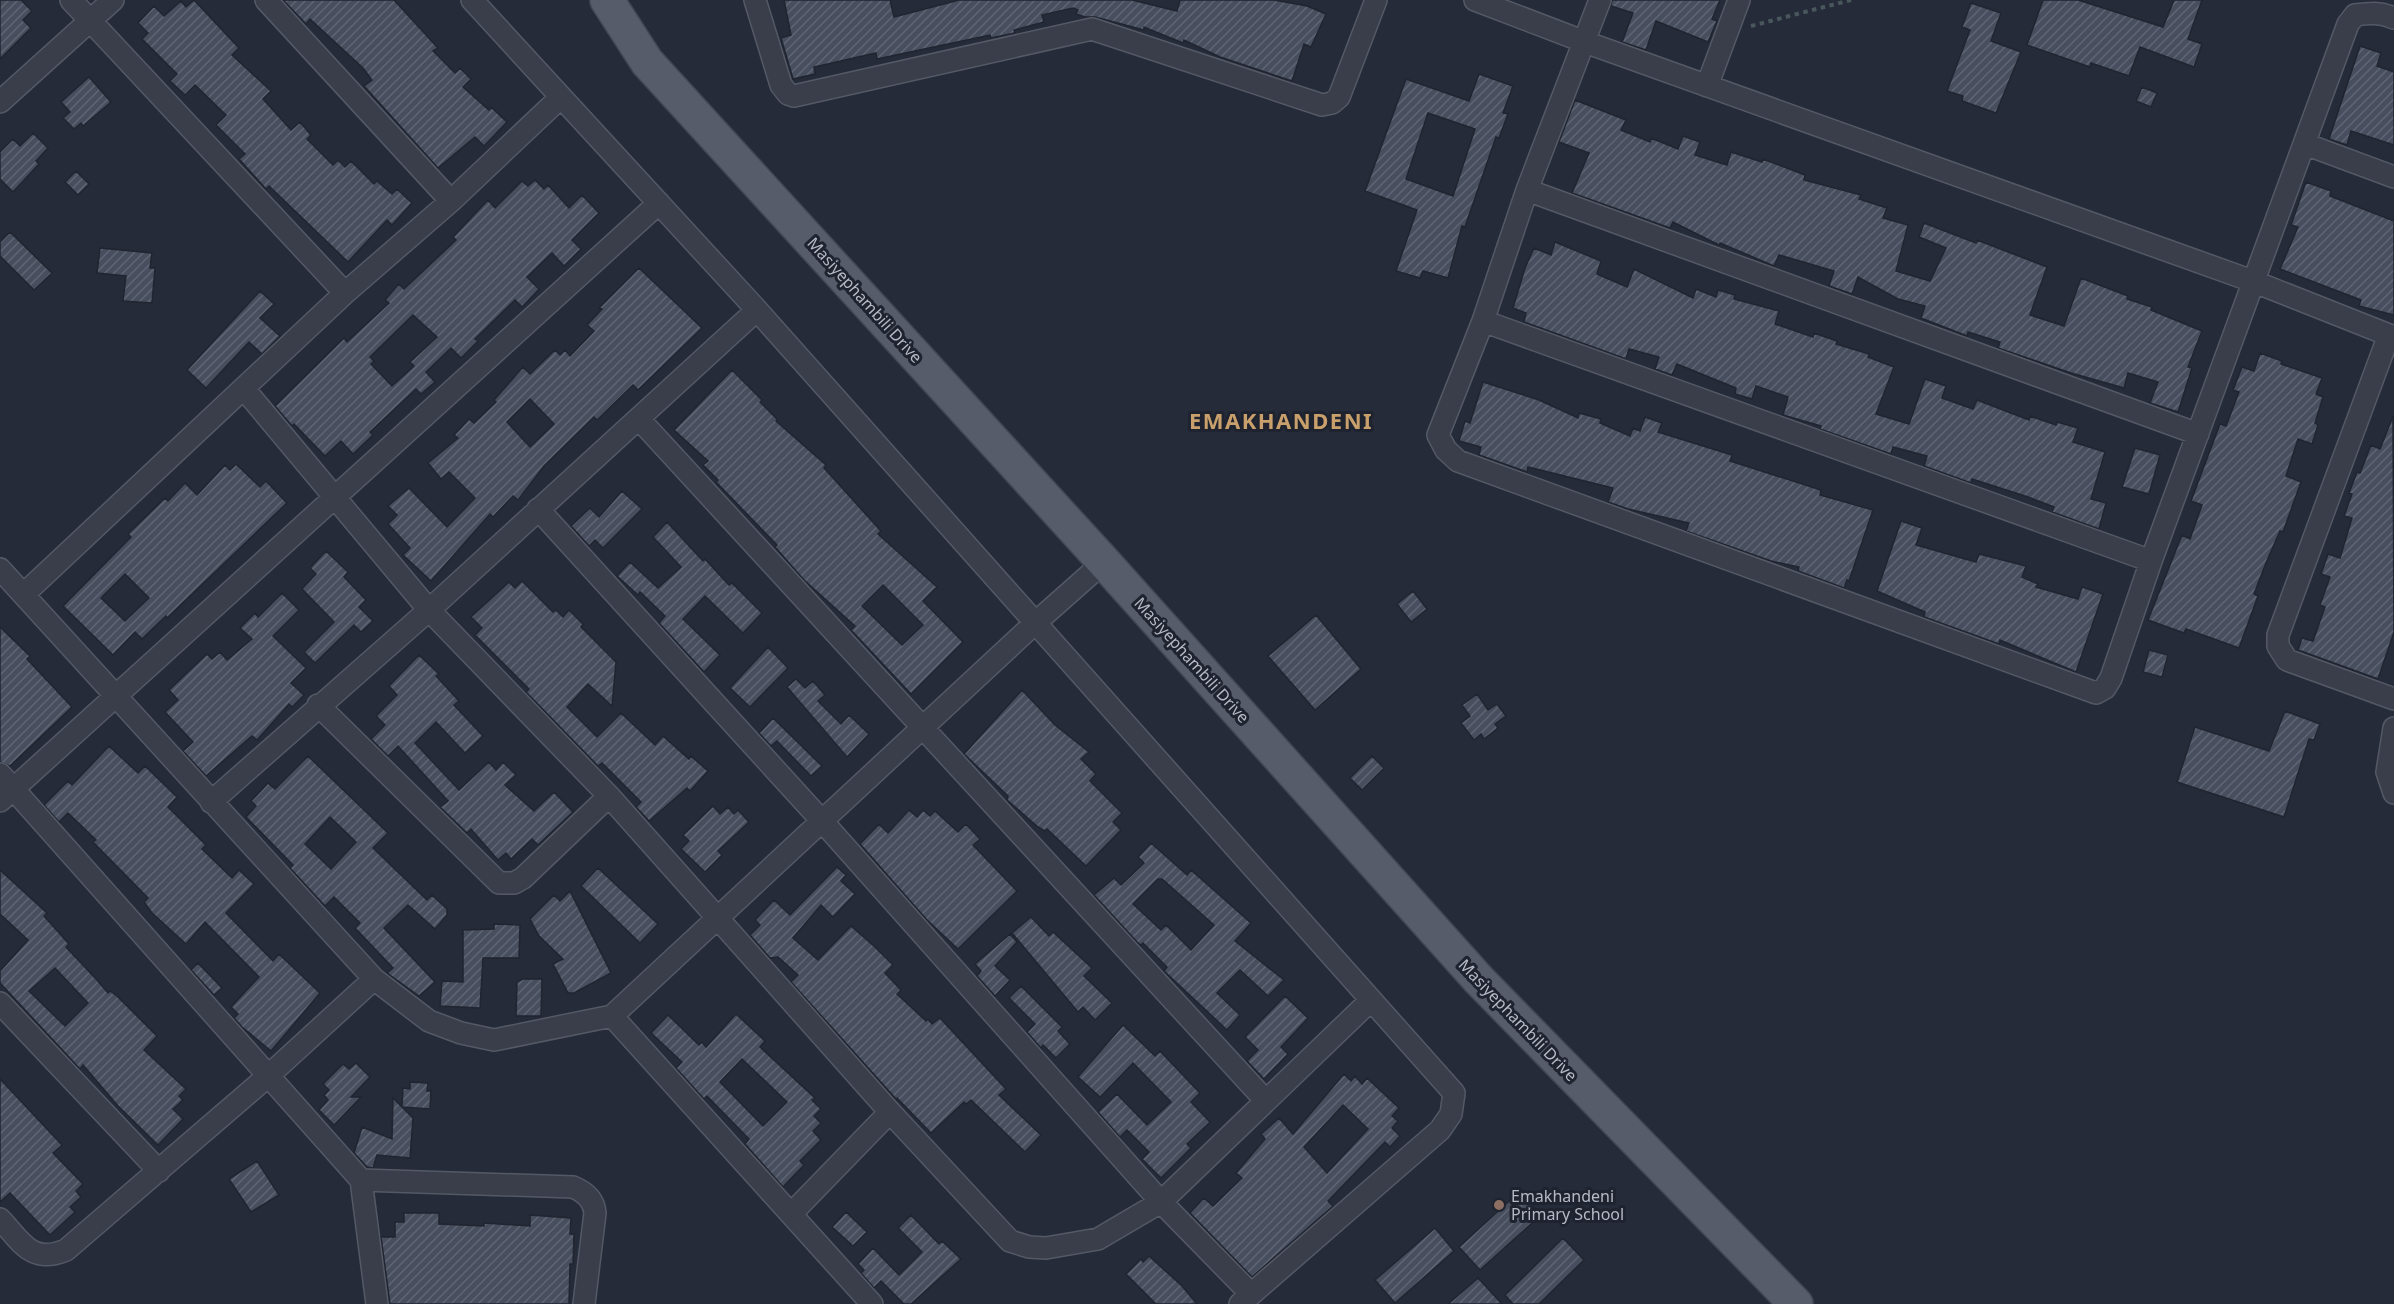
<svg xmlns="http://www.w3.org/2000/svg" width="2394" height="1304" viewBox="0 0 2394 1304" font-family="'Noto Sans',sans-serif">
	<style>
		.building { fill: url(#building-hatch); stroke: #202531; stroke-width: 1.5; fill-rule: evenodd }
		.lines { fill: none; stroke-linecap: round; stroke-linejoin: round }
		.street-casing { stroke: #545965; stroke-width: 24 }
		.primary-casing { stroke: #424753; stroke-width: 36 }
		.path { stroke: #49575c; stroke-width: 4; stroke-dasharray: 4.5 4.5; stroke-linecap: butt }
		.street { stroke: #393e4a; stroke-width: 21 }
		.primary { stroke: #575c6a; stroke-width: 33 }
		.education-dot { fill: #8d6e63; stroke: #1e232f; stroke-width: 2 }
		.labels { text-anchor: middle; stroke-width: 6; stroke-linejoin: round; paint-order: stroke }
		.street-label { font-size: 16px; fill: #b4b9c5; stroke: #1e232f }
		.poi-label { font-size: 16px; fill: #b4b9c5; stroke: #1e232f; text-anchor: start }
		.district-label { font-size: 22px; font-weight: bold; letter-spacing: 1.5px; fill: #c9a06c; stroke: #1e232f }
	</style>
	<defs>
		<pattern id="building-hatch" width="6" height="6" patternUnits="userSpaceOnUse" patternTransform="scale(1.5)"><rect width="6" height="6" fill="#474e5e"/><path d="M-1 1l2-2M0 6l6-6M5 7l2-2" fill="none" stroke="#5f6574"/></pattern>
	</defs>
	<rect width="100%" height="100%" fill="#252b39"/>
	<path class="building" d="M0 0H21L32 11 23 20 31 28 0 59Z
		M194 0 239 48 232 55 271 91 263 99 291 130 300 122 311 135 307 139 333 165 338 160 345 167 351 161 374 184 377 181 392 194 397 189 412 203 392 225 387 220 348 262 269 186 266 189 239 159 245 154 216 125 226 115 195 85 185 95 170 81 177 74 142 39 148 33 138 23 154 6 164 16 181 1 186 7Z
		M283 0H394L438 48 433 51 455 73 460 68 471 79 463 87 489 110 491 107 507 122 484 146 475 137 438 168 364 86 372 80 363 68 310 19 306 24Z
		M784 0H890L894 17 959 0H1132L1177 11 1180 0H1274L1307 6 1326 14 1311 47 1304 44 1292 81 1220 57 1184 40 1183 43 1144 27V30L1095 17H1085L1076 14 1078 10 1073 8 1042 15 1044 22 1014 30 1015 33 991 38 990 35 877 59 876 53 814 67 815 74 793 79 781 38 791 35Z
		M1612 0H1720L1712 19 1717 21 1708 42 1656 21 1646 50 1622 42 1633 13 1611 6Z
		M2043 0H2078L2163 27 2174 0H2202L2188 39 2202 44 2194 67 2140 47 2129 76 2091 63 2090 67 2027 45Z
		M1971 3 2001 13 1991 41 2021 52 1996 113 1962 101 1963 96 1947 91 1970 30 1962 27Z
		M2360 46 2381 53 2377 66 2394 72V145L2351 131 2347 145 2329 139Z
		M1479 74 1513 86 1503 113 1508 114 1499 138 1496 137 1465 227 1462 226 1448 278 1423 271 1420 278 1396 271 1417 210 1365 191 1406 79 1469 101ZM1428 113 1475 129 1453 196 1406 179Z
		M89 77 111 102 83 126 81 123 74 129 63 118 70 112 61 102Z
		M2142 87 2157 93 2151 107 2136 101Z
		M1575 100 1626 120 1621 130 1650 142 1651 138 1678 149 1683 136 1700 142 1695 155 1727 165 1731 152 1762 162 1763 159 1805 175 1804 180 1861 195 1859 199 1887 208 1883 218 1908 225 1896 271 1930 281 1946 248 1919 237 1924 223 1976 243 1977 240 2047 267 2030 315 2064 326 2081 278 2128 296 2127 299 2152 307 2151 310 2202 331 2188 367 2192 368 2178 412 2150 403 2158 382 2128 373 2124 388 2071 373 1998 348 2000 342 1968 332 1967 336 1921 318 1925 306 1898 299 1858 277 1852 294 1829 286 1834 271 1779 255 1774 266 1720 243 1719 245 1673 222 1670 228 1572 193 1589 153 1559 142Z
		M33 133 48 148 36 161 39 164 13 192 0 179V152L13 139 20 146Z
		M76 171 89 184 78 195 65 182Z
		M535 180 544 189 548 185 569 208 582 195 599 213 572 240 581 249 564 266 552 253 527 277 539 289 522 307 515 300 475 339 478 341 461 358 451 348 426 372 435 382 421 394 416 389 370 432 373 435 353 454 341 441 325 456 294 424 292 426 275 406 344 338 347 342 389 303 385 300 399 284 404 289 456 240 453 237 488 200 495 208 522 181 528 186ZM413 315 437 337 410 362 414 366 392 386 371 364 374 361 370 357Z
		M2306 182 2331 191 2330 196 2394 221V315L2359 306 2361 300 2280 269 2298 227 2291 225Z
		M10 232 52 273 34 290 0 256V242Z
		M1555 242 1601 261 1597 274 1627 287 1634 269 1693 298 1696 289 1716 297 1718 290 1735 295 1734 299 1779 311 1775 324 1813 337 1814 333 1837 341 1836 344 1869 354 1868 357 1894 367 1876 414 1909 424 1925 379 1946 386 1942 398 1973 409 1977 400 2029 420 2030 416 2056 425 2057 422 2078 428 2073 442 2105 452 2091 499 2106 503 2099 529 2052 512 2054 507 2028 497 1972 479 1971 483 1924 466 1927 456 1893 447 1891 454 1820 429 1821 426 1783 415 1788 397 1756 386 1752 399 1735 394 1736 388 1677 364 1672 375 1655 369 1659 357 1629 349 1626 359 1524 322 1526 313 1513 308 1525 268 1534 248 1551 255Z
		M100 248 152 253 150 268H155L152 303 123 301 126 276 97 273Z
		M639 268 702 328 638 390 633 385 597 420 594 417 544 466 518 500 513 496 493 517 490 514 431 581 403 555 410 548 388 524 397 515 388 506 409 488 447 527 475 498 449 472 441 479 428 463 458 438 454 435 469 419 474 423 496 402 494 400 523 367 530 374 555 350 560 355 565 350 570 356 594 331 587 325 602 309 599 308ZM530 399 554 424 530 447 507 422Z
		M260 291 274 304 260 318 280 336 262 354 249 342 206 388 187 370Z
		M2260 353 2282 361 2281 364 2322 378 2316 394 2323 397 2315 423 2318 425 2312 444 2298 439 2286 476 2301 482 2283 532 2280 531 2266 563 2254 594 2258 596 2239 648 2186 629 2184 633 2148 620 2182 535 2190 539 2202 505 2191 501 2220 424 2226 426 2239 392 2233 390 2242 367 2254 371Z
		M732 370 762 400 760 402 777 419 776 421 826 465 824 468 881 531 878 534 937 587 923 601 963 642 911 694 851 630 855 626 804 580 775 547 777 545 716 482 718 480 703 465 708 461 674 430ZM883 585 923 625 902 645 862 606Z
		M1483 382 1539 400 1578 418 1579 413 1601 419 1600 423 1630 436 1633 428 1640 431 1645 417 1662 423 1658 432 1732 455 1730 461 1821 490 1820 495 1873 510 1849 581 1847 580 1844 588 1798 571 1799 567 1771 561 1686 531 1689 523 1628 509 1608 502 1613 488 1528 467 1527 472 1479 455 1481 447 1459 441 1465 421 1470 423Z
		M2393 416 2394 632 2378 679 2298 650 2302 638 2313 641 2325 607 2320 605 2330 577 2321 574 2328 554 2340 558 2352 518 2344 516 2352 494 2349 493 2357 472 2360 473 2371 445 2380 449Z
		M2135 448 2160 455 2149 494 2122 487Z
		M236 464 260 487 266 481 287 503 167 618 166 616 142 639 135 632 113 655 63 606 131 537 128 534 165 498 168 501 185 483 197 495 225 465 230 470ZM125 574 149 598 125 621 101 598Z
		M622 491 642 509 603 548 595 540 589 546 571 526 590 508 599 517Z
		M1901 521 1922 528 1916 545 1976 562 1979 554 2026 566 2022 577 2038 584 2036 587 2078 599 2082 587 2103 594 2076 672 2000 640 1999 644 1924 617 1925 612 1877 591Z
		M667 522 703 561 705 559 729 585 732 583 762 613 743 633 705 596 683 619 720 655 704 672 659 623 665 616 640 592 638 595 617 576 630 562 658 588 681 567 653 537Z
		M326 551 348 572 344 577 366 600 359 607 373 621 361 632 354 625 315 663 304 652 334 622 302 589 316 574 310 568Z
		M522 581 553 612 556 610 563 617 569 610 583 624 581 627 616 662 612 706 588 684 567 707 597 737 621 713 655 745 663 736 689 759 691 756 708 771 690 791 687 788 649 821 636 807 641 802 602 763 598 766 526 692 529 689 475 635 482 628 471 617 509 582 515 588Z
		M1413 591 1427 609 1411 622 1397 604Z
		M282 593 299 610 273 636 306 668 291 683 304 695 292 707 289 704 257 740 252 736 206 776 183 751 193 742 165 712 178 700 169 690 207 654 212 659 220 652 227 660 252 639 240 628 255 613 258 617Z
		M1316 615 1361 669 1315 710 1268 656Z
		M0 627 30 656 27 659 72 707 10 766 0 762Z
		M768 647 788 668 750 707 730 688Z
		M2149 650 2168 655 2162 677 2143 672Z
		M419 655 439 674 436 676 459 701 454 705 483 736 465 753 436 722 415 743 459 790 489 762 496 770 503 762 516 775 505 785 534 811 554 792 573 812 538 845 532 839 511 859 506 853 498 860 471 829 467 833 440 807 448 801 398 746 388 756 371 739 385 725 376 716 397 695 389 686Z
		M796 679 805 688 813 681 825 695 818 701 841 724 849 715 869 734 847 757 787 687Z
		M1022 690 1055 725 1089 752 1081 759 1096 774 1090 781 1122 813 1113 822 1121 830 1086 866 1047 829 1045 831 1038 827 1007 800 1008 796 964 754Z
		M1477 694 1488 710 1497 704 1506 716 1495 724 1498 728 1484 739 1481 734 1474 740 1461 723 1470 716 1462 705Z
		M2285 711 2320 724 2314 740 2309 739 2284 817 2177 782 2195 727 2269 751Z
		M773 718 822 766 811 776 777 741 771 746 759 733Z
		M109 746 138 773 145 766 177 797 168 807 206 845 202 849 232 878 239 870 254 884 226 913 273 961 279 954 320 993 271 1051 242 1027 234 1018 238 1014 231 1007 259 977 205 922 186 944 152 913 144 902 148 898 93 842 96 840 68 813 59 822 44 805 68 781 72 785Z
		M308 756 388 833 373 848 427 900 432 895 447 909V915L435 929 408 905 384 928 435 982 419 996 387 973 393 968 355 928 360 923 334 897 325 906 290 868 293 865 246 817 256 806 251 801 268 783 275 789ZM330 817 356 842 331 869 305 844Z
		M1372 756 1384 768 1362 790 1350 778Z
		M713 806 720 814 728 807 734 814 738 810 749 822 718 851 722 855 705 872 681 849 689 841 683 835Z
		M909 810 917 817 923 810 930 816 935 811 958 832 966 824 980 839 973 845 1017 891 958 949 927 920 860 844 879 824 888 833Z
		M1151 843 1187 875 1191 870 1251 923 1235 941 1284 980 1268 996 1240 970 1217 993 1240 1015 1227 1030 1164 971 1167 967 1143 943 1141 945 1138 943 1094 895 1114 878 1121 885 1144 863 1138 857ZM1158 879H1162L1214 925 1191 950 1166 925 1161 930 1133 904Z
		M837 867 846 875 841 881 855 894 833 917 821 905 793 938 818 960 851 926 875 947 893 965 885 973 901 990 897 994 926 1021 928 1019 932 1024 940 1018 1006 1089 999 1095 1041 1135 1025 1152 971 1100 966 1104 964 1102 931 1133 897 1098 896 1099 791 982 798 975 778 957 770 958 750 935 760 925 755 920 774 900 790 915Z
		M598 868 658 924 640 943 581 886Z
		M0 870 47 913 44 916 69 944 66 947 97 980 108 993 110 991 117 996 157 1036 144 1050 186 1089 179 1096 183 1100 173 1109 183 1119 158 1145 118 1106 83 1065 80 1069 0 983V971L28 940 0 914ZM55 968 88 1003 65 1026 29 991Z
		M570 891 611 973 574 993H568L553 964 563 959 539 936 530 919 554 895 560 901Z
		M1031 917 1049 936 1053 932 1092 968 1084 976 1112 1003 1095 1020 1083 1007 1078 1012 1012 933Z
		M494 924 520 925 519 958H483L480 1008 440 1006 442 981 463 982V930L494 929Z
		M1010 934 1017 942 995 966 1010 980 995 996 977 976 981 971 975 964Z
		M198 963 222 988 214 995 191 970Z
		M523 979H542L541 1016H516L517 982Z
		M1021 986 1062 1027 1058 1031 1070 1044 1056 1058 1043 1045 1041 1048 1027 1032 1035 1024 1009 998Z
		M1285 996 1308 1018 1281 1047 1288 1054 1264 1079 1247 1061 1258 1050 1245 1037Z
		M736 1014 765 1041 760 1047 815 1098 812 1100 821 1109 814 1116 821 1123 813 1131 821 1140 800 1161 804 1165 783 1187 745 1144 749 1139 707 1096 704 1099 676 1068 682 1062 651 1033 668 1015 699 1045 702 1042 706 1047ZM742 1059 787 1102 763 1126 720 1082Z
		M1123 1025 1155 1056 1160 1051 1200 1093 1191 1102 1210 1122 1187 1144 1191 1148 1161 1178 1142 1159 1149 1152 1127 1130 1120 1137 1098 1112 1117 1094 1147 1125 1171 1102 1133 1063 1100 1097 1078 1077Z
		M356 1063 370 1077 351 1097H361L334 1125 319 1110 328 1100 324 1095 329 1090 323 1084 343 1064 349 1069Z
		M1344 1074 1351 1081 1355 1076 1362 1084 1367 1078 1399 1108 1392 1116 1398 1121 1392 1128 1400 1136 1390 1147 1385 1142 1328 1201 1333 1206 1252 1277 1190 1213 1204 1198 1213 1206 1242 1178 1236 1173 1265 1139 1261 1134 1279 1118 1293 1134ZM1343 1105 1368 1129 1327 1173 1304 1147Z
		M0 1079 62 1145 53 1153 83 1184 76 1191 81 1197 70 1207 75 1212 50 1235 10 1193 0 1202Z
		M410 1082 428 1083 427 1091H431L430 1109 402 1107 403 1088 410 1089Z
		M393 1098 413 1118 410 1158 377 1155 373 1168 367 1167 354 1153 362 1127 392 1139Z
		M257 1161 279 1195 251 1212 229 1179Z
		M1519 1192 1541 1215 1480 1270 1459 1247Z
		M846 1212 867 1232 853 1246 832 1227Z
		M404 1213H439V1224L484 1226V1223L530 1226V1215L571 1218 570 1234H574L573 1264H570L569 1304H390L381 1237H395V1222H404Z
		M911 1215 939 1244 942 1241 961 1259 911 1304H904L881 1281 874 1288 861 1273 864 1270 858 1264 873 1248 899 1275 922 1252 898 1228Z
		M1435 1228 1454 1251 1395 1303 1375 1280Z
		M1563 1238 1584 1260 1539 1304H1513L1505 1295Z
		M1149 1256 1182 1286 1197 1304H1156L1126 1274 1141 1259 1143 1262Z
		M1478 1278 1502 1304H1448Z"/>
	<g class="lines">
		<g class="street-casing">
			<path id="street" d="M71 0 345 293
				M266 0 451 201
				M472 0 757 310 1454 1093 1451 1114 1440 1130 1240 1304
				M755 0 781 85 788 94 794 96 1092 29 1322 105 1332 103 1339 97 1376 0
				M1475 0 1585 42 2255 282 2394 337
				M1600 0 1527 190 1483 321 1438 435 1446 450 1458 461 2096 693 2105 688 2111 678 2151 561 2348 24 2355 15C2370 13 2380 12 2394 18
				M1707 86 1739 0
				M0 102 113 0
				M2305 144 2394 177
				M1527 190 2198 434
				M1483 321 2151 561
				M2389 335 2278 635V646L2287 660 2394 699
				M245 390 429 610 609 796 890 1112 1010 1241 1029 1247 1046 1248 1098 1239 1161 1202 1371 1000
				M639 419 1266 1101
				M538 509 822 821 1161 1202 1251 1294
				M0 569 374 979 429 1021 461 1033 494 1040 612 1016 1034 624 1104 562
				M24 594 345 293 451 201 561 97
				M318 705 499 883H514L523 878 609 796
				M2394 728 2387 772 2394 793
				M0 774 361 1180 377 1304
				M0 801 659 203
				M211 802 429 610 757 310
				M0 1003 159 1171
				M612 1016 872 1304
				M361 1180 573 1187C585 1192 594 1200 595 1213L584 1304
				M791 1214 890 1112
				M0 1219C21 1241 31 1265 66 1250L268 1076 374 979"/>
		</g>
		<g class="primary-casing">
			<path id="primary" d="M607 0 647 62 1104 562 1479 980 1796 1304"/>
		</g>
		<path class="path" d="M1751 26 1851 0"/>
		<use href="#street" class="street"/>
		<use href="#primary" class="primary"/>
	</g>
	<circle class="education-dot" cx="1499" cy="1205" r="6"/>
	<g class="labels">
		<g class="street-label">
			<text transform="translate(865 300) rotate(48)" y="6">Masiyephambili Drive</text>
			<text transform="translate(1192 660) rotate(48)" y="6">Masiyephambili Drive</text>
			<text transform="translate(1518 1020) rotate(46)" y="6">Masiyephambili Drive</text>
		</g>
		<g class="poi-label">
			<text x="1511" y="1202">Emakhandeni<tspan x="1511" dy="18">Primary School</tspan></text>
		</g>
		<g class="district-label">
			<text x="1281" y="429">EMAKHANDENI</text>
		</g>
	</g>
</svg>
